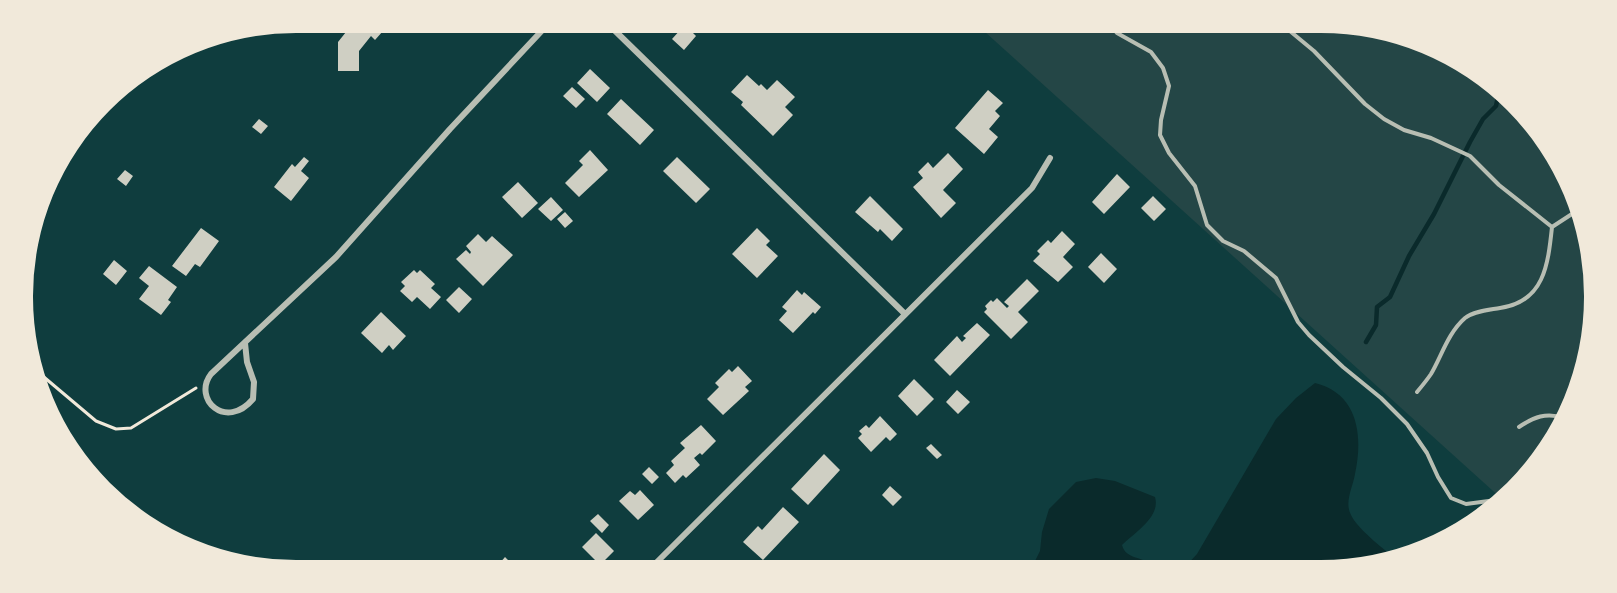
<svg xmlns="http://www.w3.org/2000/svg" width="1617" height="593" viewBox="0 0 1617 593" font-family="'Titillium Web',sans-serif">
	<style>
		.green { fill: #244646 }
		.water { fill: #0a2a2b }
		.lines { fill: none; stroke-linecap: round; stroke-linejoin: round }
		.stream { stroke: #0a2a2b; stroke-width: 4.5 }
		.building { fill: #cfcfc3 }
		.path { stroke: #f1e9da; stroke-width: 3 }
		.service { stroke: #b8beb3; stroke-width: 4 }
		.minor { stroke: #b8beb3; stroke-width: 6 }
	</style>
	<rect width="100%" height="100%" fill="#0f3d3e"/>
	<path class="green" d="M975 23H1321L1391 32 1487 79 1558 159 1592 260 1585 367 1558 434 1503 500Z"/>
	<path class="water" d="M1315 383C1359 394 1363 437 1355 474 1353 487 1344 502 1351 515 1357 528 1382 548 1394 557L1357 568H1184L1197 554 1276 419 1296 398Z
		M1096 478 1115 481 1155 497C1161 517 1134 533 1122 545 1126 561 1145 555 1156 569H971L993 564 1027 565 1035 561 1040 551 1042 532 1049 509 1076 482Z"/>
	<g class="lines">
		<path class="stream" d="M1366 342 1376 325 1377 307 1390 297 1409 256 1434 214 1470 142 1483 119 1496 106 1499 92"/>
	</g>
	<path class="building" d="M354 22H383L379 28 383 31 375 40 371 36 359 51V71H338V42Z
		M676 22H701L692 32 696 36 684 50 672 39 682 28Z
		M590 69 610 88 597 102 577 83Z
		M747 75 759 86 761 84 767 90 777 80 795 97 785 107 793 115 773 136 741 105 743 102 731 92Z
		M572 87 585 99 576 108 563 96Z
		M988 90 1003 103 995 111 1000 116 989 129 998 137 984 154 955 128Z
		M621 99 654 130 640 145 607 114Z
		M259 119 268 126 261 134 252 127Z
		M590 150 608 170 579 197 565 183 583 165 579 161Z
		M948 153 963 169 943 190 956 203 941 218 913 187 923 178 918 172 928 162 933 168Z
		M304 157 309 161 301 171 309 178 291 201 274 187 292 164 295 167Z
		M677 157 710 189 696 203 663 171Z
		M125 170 133 176 126 186 117 179Z
		M1117 174 1130 187 1104 214 1092 202Z
		M518 182 538 203 522 218 502 197Z
		M870 196 903 229 892 241 880 229 878 232 855 212Z
		M1153 196 1166 209 1154 221 1141 208Z
		M551 197 563 210 551 221 538 209Z
		M565 212 573 221 565 228 557 219Z
		M201 228 219 241 200 267 195 264 186 276 172 266Z
		M757 228 770 241 766 245 778 256 757 278 732 254Z
		M1062 231 1075 244 1063 257 1073 267 1058 282 1033 261 1040 254 1037 251 1048 240 1051 243Z
		M478 234 486 242 492 236 513 255 483 286 456 259 466 250 470 254 471 252 466 246Z
		M1101 253 1117 269 1104 283 1088 267Z
		M114 260 127 271 116 285 103 274Z
		M149 266 177 287 168 300 171 302 161 315 139 299 149 286 139 278Z
		M414 270 417 273 420 270 435 284 431 288 441 297 430 309 417 297 412 302 400 291 405 286 401 282Z
		M1027 279 1039 291 1018 312 1028 322 1011 339 984 312 987 309 985 306 991 300 993 302 997 298 1007 308 1009 306 1004 302Z
		M459 287 472 299 459 313 446 300Z
		M797 290 802 295 804 292 821 307 815 314 813 312 793 333 779 320 787 311 782 307Z
		M381 312 406 336 393 350 389 345 382 353 361 333Z
		M977 323 990 335 950 376 934 360 957 336 962 342 966 338 963 336Z
		M738 366 752 381 745 387 749 391 723 415 707 399 719 387 715 383 729 369 732 372Z
		M914 379 934 399 917 416 898 396Z
		M957 390 970 402 958 414 946 402Z
		M880 416 897 434 890 441 886 437 871 452 858 438 862 434 859 431 866 425 869 428Z
		M701 425 716 441 702 455 700 453 694 458 700 465 686 478 683 475 675 483 666 473 674 465 671 461 685 448 680 443Z
		M931 444 942 455 937 459 926 448Z
		M824 454 840 470 808 505 791 489Z
		M649 467 659 477 652 484 642 474Z
		M890 486 902 497 893 506 882 495Z
		M640 490 654 505 638 520 619 501 630 491 635 495Z
		M783 507 799 522 763 560 743 542 758 526 762 530Z
		M598 514 609 525 602 533 590 521Z
		M596 533 614 551 600 565 582 547Z
		M505 557 515 567 512 570H505L499 564Z"/>
	<g class="lines">
		<path class="path" d="M32 367 96 421 116 429 131 428 196 388"/>
		<path class="service" d="M1108 22 1117 33 1151 52 1163 68 1169 86 1161 120 1160 135 1169 153 1195 186 1207 225 1223 241 1244 251 1276 278 1298 322 1309 335 1343 367 1381 398 1407 424 1427 453 1438 477 1451 498 1466 504 1504 499
			M1279 22 1314 51 1365 104 1384 119 1404 130 1431 138 1470 156 1499 185 1552 227
			M1417 392C1422 386 1427 380 1431 374 1442 355 1448 333 1465 318 1474 311 1489 310 1500 308 1544 302 1548 265 1552 227L1575 212
			M1519 427C1534 417 1546 412 1564 418"/>
		<path class="minor" d="M606 22 905 314
			M245 343 247 362 254 382 253 399C226 431 192 399 211 374L336 257 450 129 550 22
			M649 570 1032 188 1050 158"/>
	</g>
	<path d="M0 0H1617V593H0ZM296 33H1321A263 263 0 0 1 1584 296V297A263 263 0 0 1 1321 560H296A263 263 0 0 1 33 297V296A263 263 0 0 1 296 33Z" fill="#f1e9da" fill-rule="evenodd"/>
</svg>
